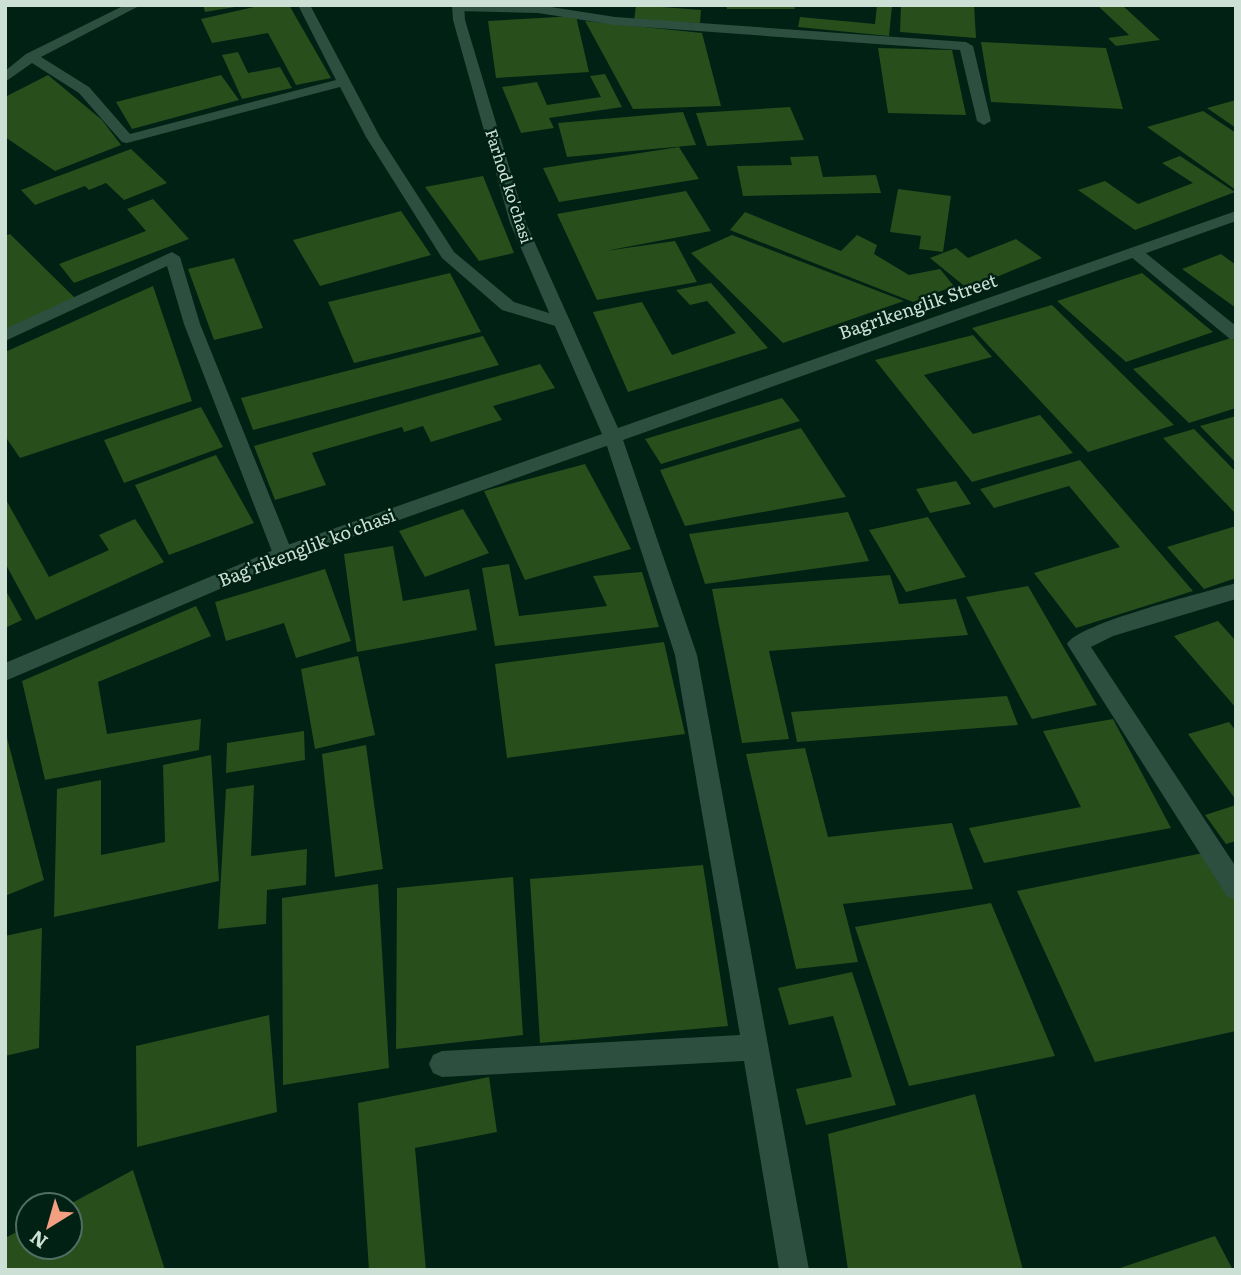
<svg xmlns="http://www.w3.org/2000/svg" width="1241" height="1275" viewBox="0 0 1241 1275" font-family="Literata,serif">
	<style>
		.building { fill: #284e1b }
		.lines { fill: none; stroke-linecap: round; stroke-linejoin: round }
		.street { fill: #2d4f40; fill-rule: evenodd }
		.secondary { fill: #2d4f40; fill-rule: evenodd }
		.labels { text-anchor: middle; stroke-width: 5; stroke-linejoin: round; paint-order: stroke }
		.far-street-label { font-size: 16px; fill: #cde0d6; stroke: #002114 }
		.street-label { font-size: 18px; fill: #cde0d6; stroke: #002114 }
	</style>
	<rect width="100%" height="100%" fill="#002114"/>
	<path class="building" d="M203 5H234L235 7 205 12Z
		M263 5H289L331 78 296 85 268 33 212 43 201 19Z
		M636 5 701 10 700 23 634 21Z
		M726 5H794L795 9H727Z
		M877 5 892 6 889 36 798 27 800 17 875 24Z
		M901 5H974L976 38 900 32Z
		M1097 5H1122L1160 40 1116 46 1108 38 1129 35Z
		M576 16 589 72 496 78 488 21Z
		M585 21 702 33 721 106 633 109Z
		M981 42 1106 48 1123 109 991 102Z
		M878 48 952 50 966 115 888 113Z
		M238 52 248 73 280 67 292 88 242 99 222 55Z
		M605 74 622 107 549 118 554 128 521 133 502 87 537 82 547 105 601 97 590 76Z
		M48 75 102 120 121 145 55 171 5 137V97Z
		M221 75 239 100 132 129 116 102Z
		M1236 100V128L1207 108Z
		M790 107 804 140 707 146 696 113Z
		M1203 111 1236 133V190L1147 127Z
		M683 112 696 145 567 157 558 123Z
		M679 147 699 179 559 202 543 168Z
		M131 149 167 183 124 200 106 183 89 190 85 186 35 205 21 190Z
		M818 156 823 177 876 175 881 193 743 196 737 166 792 165 790 157Z
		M1180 156 1235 192 1135 230 1078 190 1105 181 1138 204 1193 183 1162 163Z
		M483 176 514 253 479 261 425 187Z
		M898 189 951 196 943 252 919 249 921 236 890 232Z
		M686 191 711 231 605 251 675 241 697 282 597 300 557 214Z
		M153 199 189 239 74 283 59 264 146 231 127 209Z
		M401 211 431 255 320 286 293 240Z
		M745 212 841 251 857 235 877 245 874 254 909 275 940 269 954 286 913 302 730 230Z
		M10 234 75 298 5 330V236Z
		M732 235 904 301 783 343 691 253Z
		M1016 239 1042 258 968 289 930 258 956 248 968 258Z
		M1221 254 1236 265V308L1182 269Z
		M234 258 263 328 214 340 188 269Z
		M450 273 481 332 354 363 328 302Z
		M1142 273 1213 332 1126 362 1057 301Z
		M711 283 768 348 628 392 593 312 642 302 672 355 736 333 707 301 690 305 676 290Z
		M153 286 192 401 20 458 5 436V352Z
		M1052 305 1174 425 1088 452 972 328Z
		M973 335 992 357 924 375 973 434 1040 415 1073 453 972 482 875 360Z
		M483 336 499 365 253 430 241 398Z
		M1231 338 1236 342V408L1189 423 1133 369Z
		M540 364 555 388 493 406 502 420 431 442 423 426 404 432 402 427 312 453 326 485 275 500 254 446Z
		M782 398 800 421 661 464 645 439Z
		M201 407 223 447 124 483 104 440Z
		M1236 416V463L1200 426Z
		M801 428 846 497 685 526 660 470Z
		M1194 429 1236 472V514L1163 438Z
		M216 455 254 523 169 555 135 485Z
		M1080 460 1193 591 1076 628 1034 573 1120 547 1069 486 994 508 980 489Z
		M585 464 631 549 525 580 484 491Z
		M956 481 971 504 930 513 916 489Z
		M5 498 49 577 109 550 99 535 135 519 164 562 36 620 5 563Z
		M463 509 489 553 425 577 399 531Z
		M848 512 869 561 705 584 689 534Z
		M928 517 966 577 906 592 869 530Z
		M1236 526V578L1204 589 1167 547Z
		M393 546 403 601 469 589 477 630 357 652 344 554Z
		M509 564 519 616 607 606 593 576 642 572 659 627 495 646 482 568Z
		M325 569 351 641 296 658 284 623 226 641 215 602Z
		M890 575 899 604 956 599 968 635 769 651 789 739 742 743 712 589Z
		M1028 586 1097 705 1032 719 966 597Z
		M5 589 22 620 5 628Z
		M196 606 211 636 98 682 107 734 201 719 199 750 45 780 22 681Z
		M1218 621 1236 641V708L1174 636Z
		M664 642 685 734 507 758 495 664Z
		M358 656 375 735 315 749 301 669Z
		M1007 696 1018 725 797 742 791 712Z
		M1113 719 1171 828 984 863 969 828 1081 807 1043 731Z
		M1229 722 1236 731V800L1188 734Z
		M5 730 44 880 5 896Z
		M304 731 305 760 226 773 227 743Z
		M366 745 383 869 335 877 322 754Z
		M805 748 828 837 952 823 973 889 843 904 858 962 796 969 746 754Z
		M211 755 219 881 54 917 57 789 101 780V855L165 842 163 765Z
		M254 785 251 856 307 849 306 885 267 890 266 924 218 929 226 789Z
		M1236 805V841L1226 844 1205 815Z
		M1208 852 1236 902V1031L1095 1062 1017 891Z
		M703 865 728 1026 540 1043 530 879Z
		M513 877 523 1035 396 1049 397 888Z
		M378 884 389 1068 283 1085 282 898Z
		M991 903 1055 1056 909 1086 855 927Z
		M42 928 39 1048 5 1056V936Z
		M852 972 896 1105 806 1125 796 1089 852 1077 833 1016 789 1025 778 988Z
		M269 1015 277 1112 137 1147 136 1046Z
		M489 1077 497 1132 415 1148 426 1270H369L358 1103Z
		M975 1094 1023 1270H848L828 1134Z
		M133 1170 165 1270H5V1238L28 1226V1247H70V1204Z
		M1215 1236 1233 1270H1117V1269Z"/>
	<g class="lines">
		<path class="street" d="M125 5H141L41 57 89 87 130 134 336 80 298 5H310L380 137 454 252 514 302 568 319 570 323 568 327 562 328 502 310 442 258 366 137 340 87 127 143 122 142 79 93 32 63 5 82V71L26 54Z
			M453 5H538L615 17 966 42 973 46 991 121 984 125 977 121 960 50 615 25 538 13 458 11 454 10Z
			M1136 248 1142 250 1236 326V340L1230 339 1130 256 1128 253 1130 250Z
			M172 252 180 257 200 324 293 554 290 559 283 561 276 559 273 554 184 324 167 266 5 341V329Z
			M613 431 619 433 622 437 697 655 809 1270H779L744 1061 442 1077 433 1073 429 1064 433 1055 442 1051 740 1035 675 655 604 437 607 433Z
			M1236 583V599L1113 636 1091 647 1236 867V899L1227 896 1067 644C1078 623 1207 592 1236 583Z"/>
		<path class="secondary" d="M452 5H464L465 20 526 223 618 428 1236 211V221L290 559 5 681V663L276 549 602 434 510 223 453 20Z"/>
	</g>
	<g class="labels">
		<g class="far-street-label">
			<text transform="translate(509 186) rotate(72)" y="6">Farhod ko'chasi</text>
		</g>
		<g class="street-label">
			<text transform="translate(918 307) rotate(-19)" y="6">Bagrikenglik Street</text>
			<text transform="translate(307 548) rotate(-21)" y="6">Bag'rikenglik ko'chasi</text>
		</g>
	</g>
	<rect width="1241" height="1275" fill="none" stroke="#cde0d6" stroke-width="14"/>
	<g transform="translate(49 1226) rotate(217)"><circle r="33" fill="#002114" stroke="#526d62" stroke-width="2"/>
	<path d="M0-5L12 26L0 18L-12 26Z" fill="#f3a082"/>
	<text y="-10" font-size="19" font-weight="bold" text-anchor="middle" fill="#cde0d6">N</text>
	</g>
</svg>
